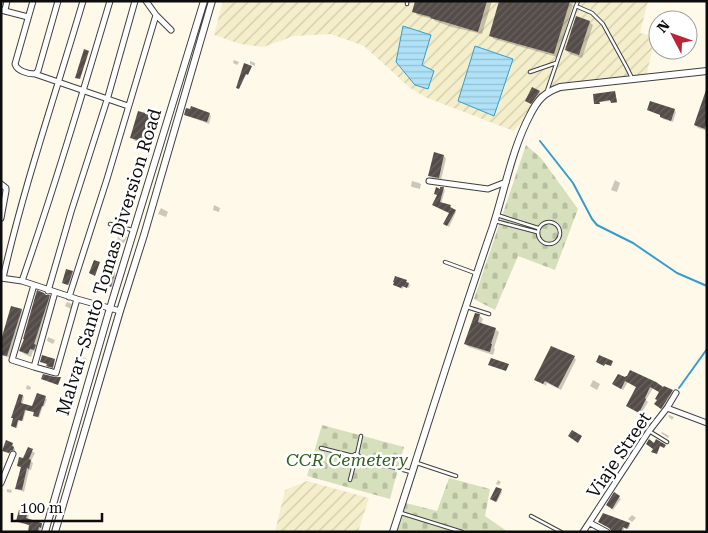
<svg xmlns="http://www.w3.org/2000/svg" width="708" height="533" viewBox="0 0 708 533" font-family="'Roboto Serif',serif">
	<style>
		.farmland { fill: url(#farmland-furrows) }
		.cemetery { fill: url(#cemetery-stones) }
		.water { fill: url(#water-rules); stroke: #359dce }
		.shadow { fill: #0003 }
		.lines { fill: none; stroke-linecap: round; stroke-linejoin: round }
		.stream { stroke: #359dce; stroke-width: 2 }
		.building { fill: url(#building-hatch) }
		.service-casing { stroke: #3f3f3f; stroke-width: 4.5 }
		.minor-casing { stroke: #3f3f3f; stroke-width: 7 }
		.tertiary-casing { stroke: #3f3f3f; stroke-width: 8 }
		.service { stroke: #fff; stroke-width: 2.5 }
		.minor { stroke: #fff; stroke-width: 5 }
		.tertiary { stroke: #fff; stroke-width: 6 }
		.labels { text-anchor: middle; stroke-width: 5; stroke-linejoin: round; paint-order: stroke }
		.street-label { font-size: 18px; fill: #0c0c0c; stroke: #fff }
		.park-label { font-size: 18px; font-style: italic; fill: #30631c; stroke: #fff }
	</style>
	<defs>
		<pattern id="farmland-furrows" width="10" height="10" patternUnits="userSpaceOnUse" patternTransform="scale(1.25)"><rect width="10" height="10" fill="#f5eecb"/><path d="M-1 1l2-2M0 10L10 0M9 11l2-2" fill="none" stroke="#d1cbad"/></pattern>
		<pattern id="cemetery-stones" width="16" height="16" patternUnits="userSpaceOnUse" patternTransform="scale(1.25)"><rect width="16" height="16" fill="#d7e0bc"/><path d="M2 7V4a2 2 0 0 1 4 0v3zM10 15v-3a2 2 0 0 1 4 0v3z" fill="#b7bfa0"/></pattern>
		<pattern id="water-rules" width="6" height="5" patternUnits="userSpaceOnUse" patternTransform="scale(1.25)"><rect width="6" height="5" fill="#afe1f7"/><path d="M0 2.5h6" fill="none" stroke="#95c0d3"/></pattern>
		<pattern id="building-hatch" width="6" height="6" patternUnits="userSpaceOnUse" patternTransform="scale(1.25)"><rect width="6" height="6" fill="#544c48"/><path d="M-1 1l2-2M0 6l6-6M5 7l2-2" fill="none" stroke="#68615e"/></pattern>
	</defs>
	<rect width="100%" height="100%" fill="#fff9ea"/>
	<path class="farmland" d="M223 1H648L640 33 655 36 646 78 555 93 541 98 524 120 514 131 425 97 409 87 364 46 331 34 294 36 263 47 241 44 214 35Z
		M307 481 369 498 358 532H275L285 490Z"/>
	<path class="cemetery" d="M526 145 541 158 578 209 555 270 518 256 495 310 474 299Z
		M322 425 404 447 390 499 307 476Z
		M449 478 490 489 485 516 508 532H397L406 503 437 511Z"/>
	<path class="water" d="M403 26 431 35 422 65 434 71 428 89 415 85 396 62Z
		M475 46 513 59 494 116 458 101Z"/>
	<path class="shadow" d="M416 1H492L482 34 452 27 435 21 433 19 417 15 414 11Z
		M569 2 573 5 557 57 494 39 490 35Z
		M589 22 593 25 582 58 570 54 566 50Z
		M234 60 239 62 237 65 233 63Z
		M250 61 255 63V66L250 64Z
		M532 89 541 93 532 104 528 102Z
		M707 91V131L698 128 695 125Z
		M615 92 617 103H613L611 101 600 102V104H595Z
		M674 110 676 112 673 122 663 119 661 117 667 116Z
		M186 114H209L211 116 209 124 188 116Z
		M155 117 159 121 152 146 135 141 131 137Z
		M435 154 444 156 446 159 441 180 432 178 429 175Z
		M615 180 620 183 617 192 611 190Z
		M412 181 419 183 421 184 420 189 412 187 411 186Z
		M441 188 445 190 441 204 450 206 456 212 449 227 446 225 450 213 434 205Z
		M214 205 220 208 219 212 213 210Z
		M161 208 168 212 166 217 158 214Z
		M119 234 127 237 124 243 117 240Z
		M109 260 116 263 114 270 107 267Z
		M72 272 73 273 70 286 65 284 63 283Z
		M109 272 116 275 112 287 105 284Z
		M406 281 410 285 409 288 404 286 402 289 395 285Z
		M46 296H49L52 299 37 348 38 350 37 353 33 351 31 357 24 354 21 351Z
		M67 302 72 304 71 309 65 306Z
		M12 308 22 310 24 313 10 358 1 355V345Z
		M479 315 483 319 481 324 495 329 499 332 494 348 495 349 493 355 469 347 465 344Z
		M48 337 55 340 53 344 47 341Z
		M82 356 87 359 85 365 79 362Z
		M574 357 576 360 561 390 547 383 546 386 535 379Z
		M619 376 672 391 674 393 663 410 658 406 660 393 653 388 646 400 648 402 641 414 627 406 637 388 628 382 623 390 616 386Z
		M593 380 600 384 597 390 590 386Z
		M27 385 31 387 30 390 26 389Z
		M38 395 47 399 44 407 43 406 39 418 34 415 35 413 26 410 23 421 19 420 17 428 14 427 23 396 24 397 22 405 32 408Z
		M669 415 674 417 672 420 668 416Z
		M662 432 669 436 668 438 661 433Z
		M12 444 15 449V451H12L10 454 4 451Z
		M29 449 35 453 31 461 33 463 31 470H29L24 492 19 490 17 488 22 468 18 466 24 459Z
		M498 480 501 482 499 485 496 484Z
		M7 489 12 490 11 493 7 492Z
		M501 490 502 492 497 502 493 500Z
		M614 494 621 499 613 510 609 506Z
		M27 513 29 515 28 519 42 524 43 526 42 529 41 528 40 532H29L30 525 19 523 17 521Z
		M632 515 636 518 632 522 628 519Z
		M629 524 630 526 628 529 625 527 623 532H613L611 529Z"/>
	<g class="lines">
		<path class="stream" d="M540 141 573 183 592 219 597 225 633 243 677 273 707 286
			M679 388 707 349"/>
	</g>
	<path class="building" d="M415 1H487L478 32 448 23 430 18 431 17 412 12Z
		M499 1H570L554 54 489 36Z
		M576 16 590 21 579 55 565 50Z
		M84 49 89 51 80 79 75 78Z
		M244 63 252 66 248 75 246 74 239 89 236 88Z
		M532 87 540 91 531 104 525 101Z
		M706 90H707V122L705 129 694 125Z
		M615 91 617 102 611 103 610 100 599 102 600 104H594L593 94Z
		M650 101 675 109 671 121 660 117V115L647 110Z
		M191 106 210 113 207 122 184 115 186 108 190 109Z
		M138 111 156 116 148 143 130 138Z
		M434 152 444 155 439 178 428 176Z
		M436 187 440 189V187H444L440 202 451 205 450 207 456 210 447 226 443 224 449 213 432 205 437 195 434 194Z
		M94 260 100 262 95 276 89 273Z
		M66 269 73 271 68 285 62 283Z
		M108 270 115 272 111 287 104 284Z
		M395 276 407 280 406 282 409 283 407 288 402 286 401 288 393 285 394 282H393Z
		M37 290 44 293 46 295H50L34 344 36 345 34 350 30 349 28 354 19 351 24 339H23Z
		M11 306 22 309 7 356 1 355V340Z
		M475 313 480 314 478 322 496 328 491 344H492L490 352 464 344Z
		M551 346 575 356 558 388 545 381 543 384 534 380Z
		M42 355 55 359 53 368 46 366 47 364 40 362Z
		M599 355 613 361 611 366 605 364 604 366 596 362Z
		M491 358 509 364 506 371 488 365Z
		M630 370 656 382 663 387 664 386 673 390 661 409 654 404 657 400 655 399 659 392 650 387 645 398 646 399 639 413 626 406 636 387 625 381 621 389 612 384 618 374 625 377 626 376H627Z
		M43 374 55 377H61L58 385 41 379Z
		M37 393 46 396 43 406H42L38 417 33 416 34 412 25 410 22 421 18 420 16 428 11 426 13 418H11L19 394 23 395 21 403 32 406Z
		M572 430 582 436 578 443 568 436Z
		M649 439 654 443 656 439 666 445 664 448 660 446 657 454 651 452 653 449 646 444Z
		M6 440 13 443 12 446 14 447 13 450H11L9 453 2 451Z
		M28 447 33 449 29 459 31 460 29 469 27 468 22 490 15 489 21 467 17 466 19 457 23 458Z
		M496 487 502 489 496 502 490 499Z
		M614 492 620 496 612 509 606 505Z
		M19 510 28 512 26 518 42 523 41 528 39 527 38 532H28L29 525 16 521Z
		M603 513 630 523 627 529 623 527 621 532H612L609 528 598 522Z"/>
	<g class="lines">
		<g class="service-casing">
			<path id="service" d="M578 1 576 6 592 13 603 24 626 66 632 78
				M407 4V1
				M530 72 556 63
				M547 91 576 6
				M497 215 538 228
				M495 221 537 232
				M538 233a11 11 0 1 1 22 0a11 11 0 1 1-22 0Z
				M110 224 132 230
				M445 262 475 273
				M467 307 489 314
				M649 431 667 442
				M321 448 353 456
				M353 457a3 3 0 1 1 6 0a3 3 0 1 1-6 0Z
				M357 454 361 436
				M359 458 411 472
				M417 463 456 476
				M350 480 355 460
				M401 513 462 532
				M531 516 561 532"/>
		</g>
		<g class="minor-casing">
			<path id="minor" d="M33 1 15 64C17 71 28 74 35 74L38 71 58 1
				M146 1 156 15 171 30
				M1 10 28 17
				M5 10 7 1
				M35 74 128 106
				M429 181 488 189 506 182
				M1 184 6 188V191L1 218
				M1 278 22 281 77 299 120 311
				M3 278C24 185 56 93 83 1
				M22 281C54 189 82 95 110 1
				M34 285 12 360 34 367 56 373 77 299
				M48 291 71 212 107 100 135 1
				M69 297 107 179 156 15
				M34 367 55 292
				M667 408 707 423
				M1 483 13 454
				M590 523 607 532
				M583 532 649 431 667 408 676 393"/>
		</g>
		<g class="tertiary-casing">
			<path id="tertiary" d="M45 532 110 308 204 1
				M55 532 120 311 144 235 212 1
				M393 532C426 430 458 327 493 226 505 189 512 149 530 115 538 99 544 93 560 87L707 71"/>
		</g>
		<use href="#service" class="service"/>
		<use href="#minor" class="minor"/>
		<use href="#tertiary" class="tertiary"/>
	</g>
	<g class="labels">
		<g class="street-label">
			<text transform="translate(109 262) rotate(-73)" y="6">Malvar–Santo Tomas Diversion Road</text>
			<text transform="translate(619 455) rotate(-56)" y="6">Viaje Street</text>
		</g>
		<g class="park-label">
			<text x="347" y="466">CCR Cemetery</text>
		</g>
	</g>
	<rect width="708" height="533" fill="none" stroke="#0c0c0c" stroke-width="5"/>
	<g transform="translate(673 35) rotate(311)"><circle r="24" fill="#ffffff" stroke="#9e9e9e"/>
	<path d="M0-4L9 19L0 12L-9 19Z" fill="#bd2336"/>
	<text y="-8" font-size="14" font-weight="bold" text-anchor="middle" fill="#0c0c0c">N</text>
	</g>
	<path d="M12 513v8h90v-8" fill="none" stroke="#0c0c0c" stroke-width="2.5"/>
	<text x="20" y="513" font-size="15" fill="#0c0c0c" stroke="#ffffff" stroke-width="4" paint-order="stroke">100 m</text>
</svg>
